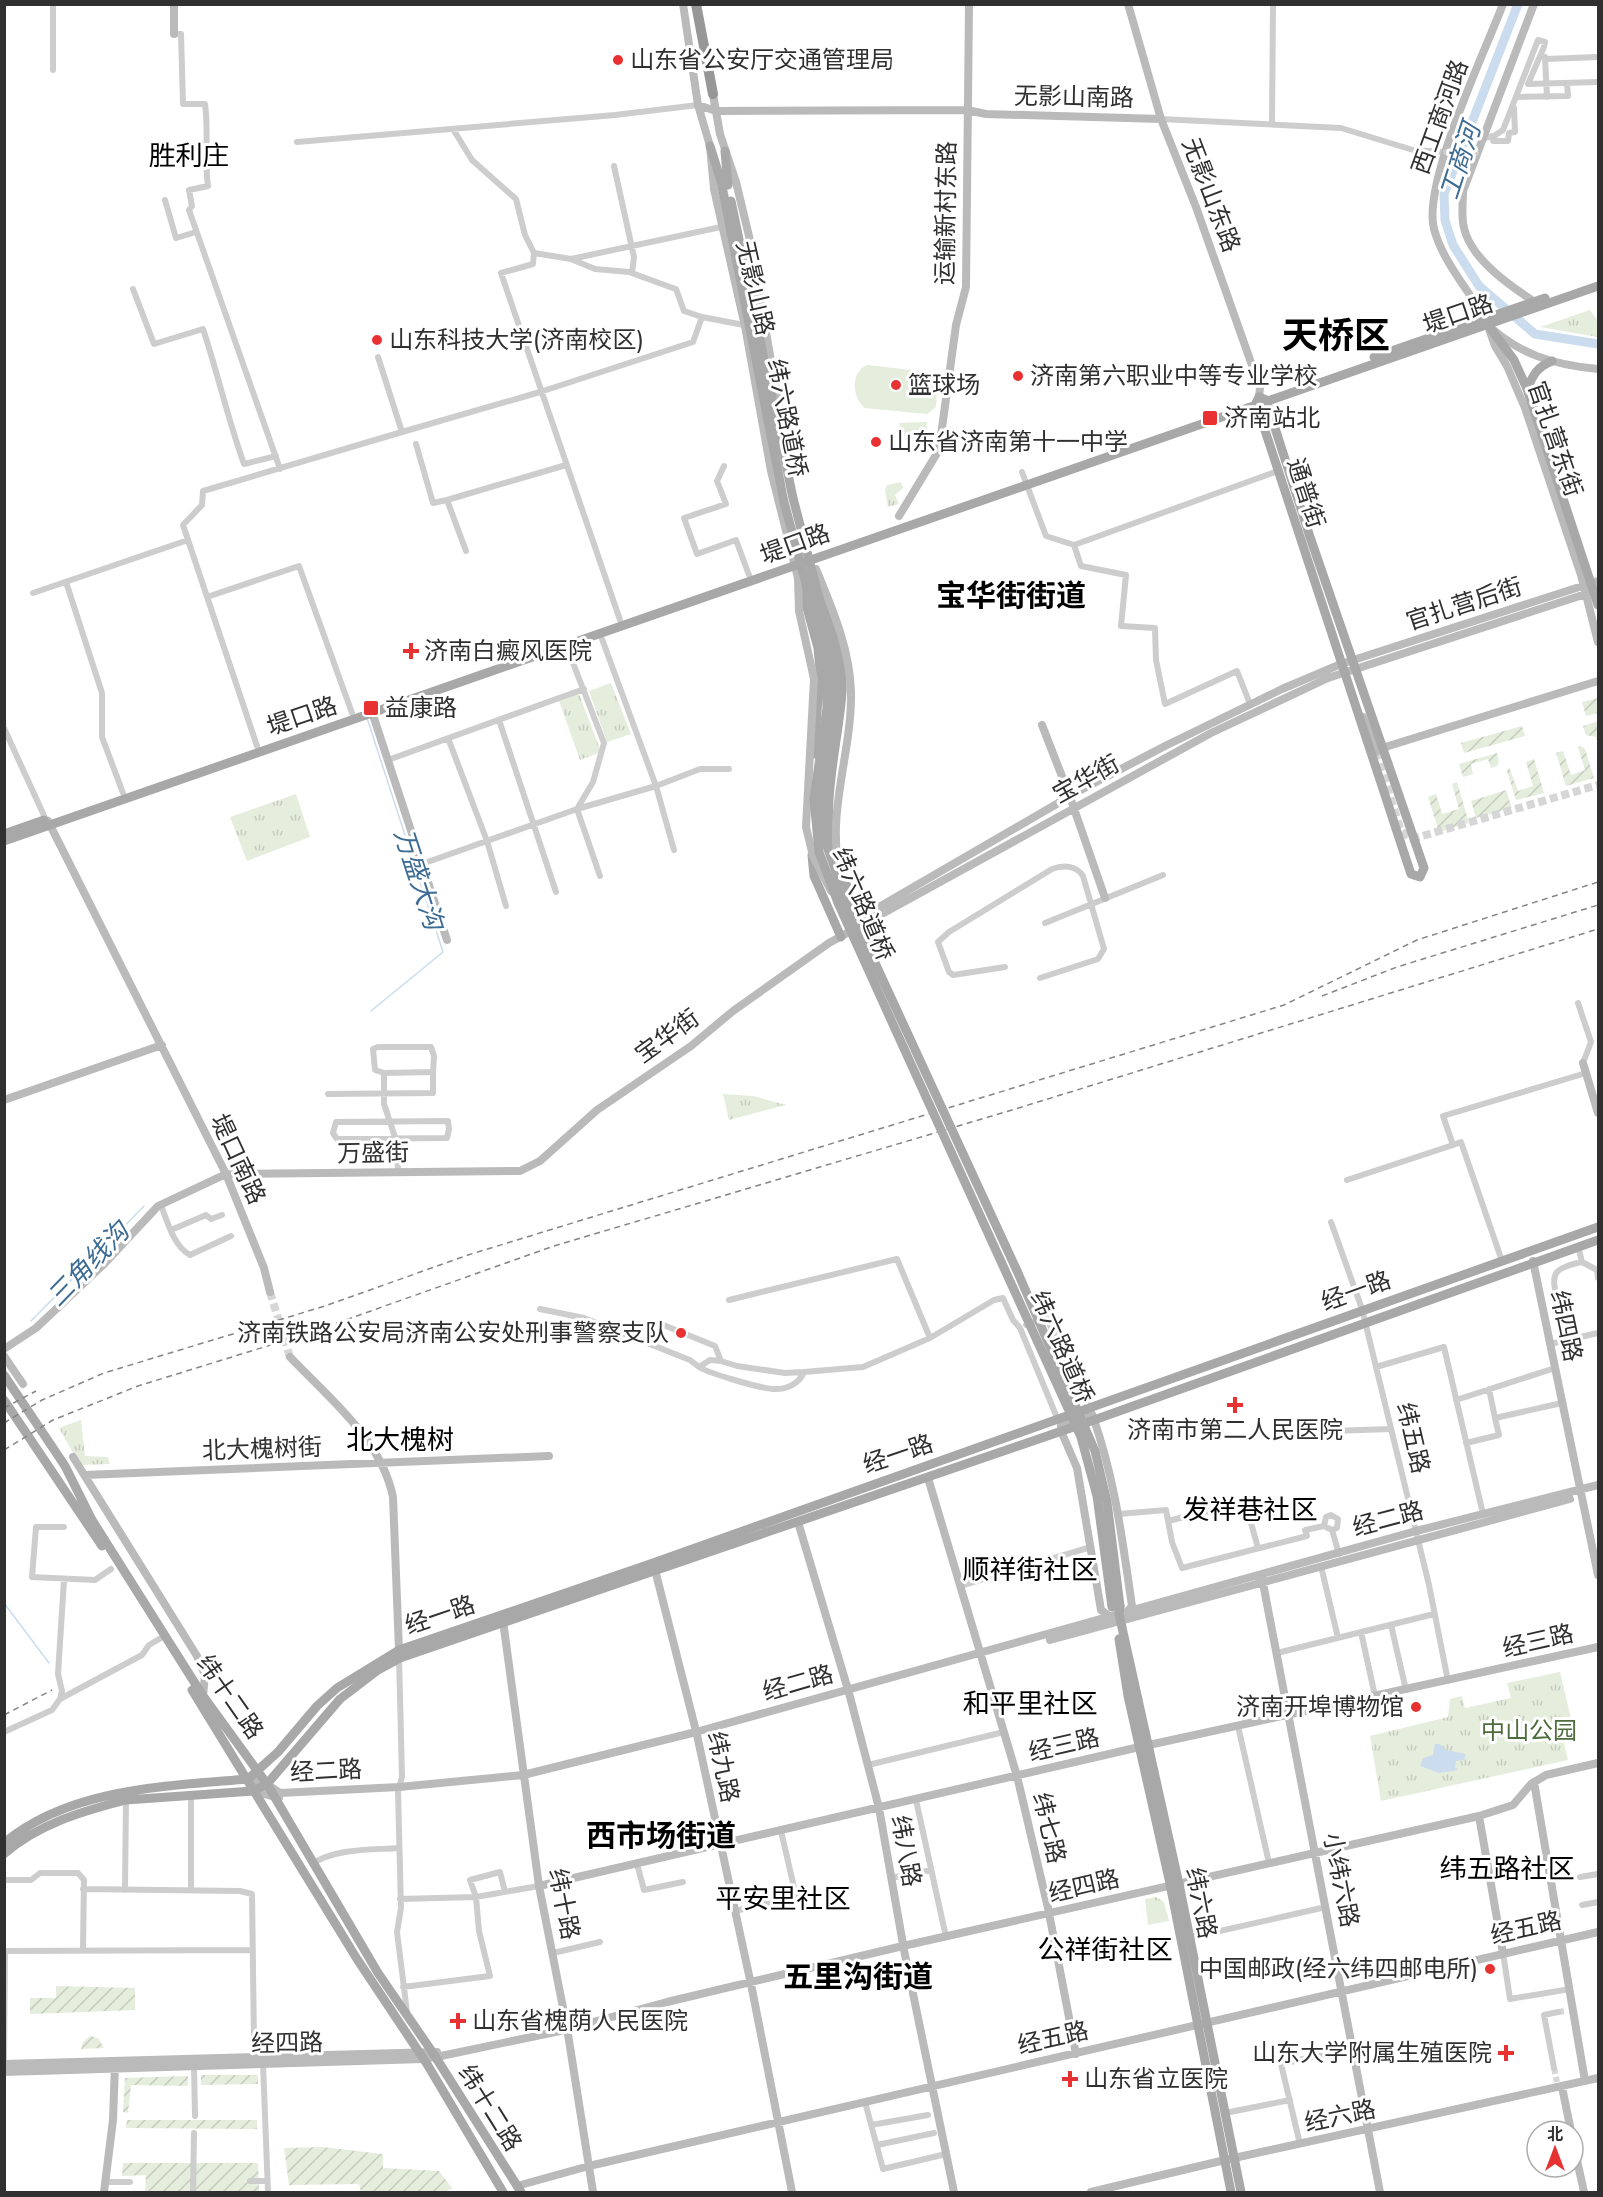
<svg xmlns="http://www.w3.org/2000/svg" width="1603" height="2197" viewBox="0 0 1603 2197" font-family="Jost,'Noto Sans SC',sans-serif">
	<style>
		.grass { fill: url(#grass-tufts) }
		.garden { fill: url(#garden-furrows) }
		.pitch { fill: #e5eddd }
		.water { fill: #cadced }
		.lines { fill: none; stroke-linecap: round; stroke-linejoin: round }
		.stream { stroke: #cadced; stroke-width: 1.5 }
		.river { stroke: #cadced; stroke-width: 9 }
		.street-tunnel { stroke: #d6d6d6; stroke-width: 6; stroke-dasharray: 6 3; stroke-linecap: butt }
		.secondary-tunnel { stroke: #d6d6d6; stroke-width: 8; stroke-dasharray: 8 4; stroke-linecap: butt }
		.street { stroke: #cdcdcd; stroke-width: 6 }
		.secondary { stroke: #bababa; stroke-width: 8 }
		.primary { stroke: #a8a8a8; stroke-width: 9 }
		.highway { stroke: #979797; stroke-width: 10 }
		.rail { stroke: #858585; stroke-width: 1.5; stroke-dasharray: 6 4.5; stroke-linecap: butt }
		.street-bridge { stroke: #cdcdcd; stroke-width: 6 }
		.secondary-bridge { stroke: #bababa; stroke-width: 8 }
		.primary-bridge { stroke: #a8a8a8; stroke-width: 9 }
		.poi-dot { fill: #e83131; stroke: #fff; stroke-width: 2 }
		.labels { text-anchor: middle; stroke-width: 6; stroke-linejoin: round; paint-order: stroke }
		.poi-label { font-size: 24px; fill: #303030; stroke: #fff; text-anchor: start }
		.street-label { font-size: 24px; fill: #303030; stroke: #fff }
		.park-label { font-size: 24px; fill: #4f6c3c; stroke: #fff }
		.water-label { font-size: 26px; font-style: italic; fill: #3c6b93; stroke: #fff }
		.quarter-label { font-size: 27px; fill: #000; stroke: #fff }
		.district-label { font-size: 30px; font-weight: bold; fill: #000; stroke: #fff }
		.town-label { font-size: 36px; font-weight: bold; fill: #000; stroke: #fff }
	</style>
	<defs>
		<pattern id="grass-tufts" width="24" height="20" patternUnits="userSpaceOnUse" patternTransform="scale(1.5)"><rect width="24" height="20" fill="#e5eddd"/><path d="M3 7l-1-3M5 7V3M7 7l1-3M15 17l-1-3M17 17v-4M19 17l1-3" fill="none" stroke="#c5ccbe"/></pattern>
		<pattern id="garden-furrows" width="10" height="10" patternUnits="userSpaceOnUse" patternTransform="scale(1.5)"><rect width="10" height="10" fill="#e5eddd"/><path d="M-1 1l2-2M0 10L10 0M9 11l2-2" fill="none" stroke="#c5ccbe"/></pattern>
	</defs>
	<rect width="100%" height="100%" fill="#fff"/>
	<path class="grass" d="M1590 310 1598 321V337L1540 327Z
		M901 482 903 488 895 495 899 504 888 507 885 490 887 485Z
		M611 683 631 734 607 742 589 691Z
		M578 691 601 752 580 760 558 698Z
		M296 794 310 837 247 861 230 817Z
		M723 1094 753 1096 786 1105 729 1120Z
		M81 1420 85 1456 108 1457 110 1464 80 1465 59 1428Z
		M1560 1672 1576 1740 1564 1743 1568 1760 1381 1801 1370 1736 1448 1717 1450 1699 1462 1696 1465 1708 1511 1698 1507 1683Z
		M1156 1897 1164 1902 1169 1921 1148 1925 1145 1899Z"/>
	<path class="garden" d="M1598 698V713L1586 716 1582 702Z
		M1598 721V745L1596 737 1586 735 1583 726Z
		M1522 726 1525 736 1464 753 1461 743Z
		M1581 746 1585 749 1594 778 1566 786 1556 753 1563 751 1571 775 1585 770 1578 747Z
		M1497 753 1499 762 1497 766 1491 768 1488 759 1471 764 1473 774 1463 777 1459 764Z
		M1534 759 1544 793 1516 800 1507 771 1509 767 1518 791 1533 786 1526 762Z
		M1457 782 1469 823 1439 832 1428 797 1436 794 1442 814 1459 809 1452 784Z
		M1506 790 1512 808 1476 818 1471 801Z
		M56 1986 135 1988V2010L30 2014V1998H56Z
		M90 2036 98 2038 104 2048 81 2049 83 2042Z
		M201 2075H258V2084L201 2085Z
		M188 2076V2086L131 2085 128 2113 123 2112 125 2078Z
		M127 2120H257V2129L126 2128Z
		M322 2147 383 2154V2168L439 2171 452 2188 445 2192H361L359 2184 289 2185 284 2148Z
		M123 2163H258L259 2192H145L146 2175 122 2176Z"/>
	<path class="pitch" d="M867 365 938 373 936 407 927 414 865 408C852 398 850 372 867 365Z
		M927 422V436H904L899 423Z"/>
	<path class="water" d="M1435 1744H1440L1446 1750 1466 1754 1464 1760 1456 1761 1455 1767 1458 1770 1439 1773 1420 1766 1423 1758 1433 1755Z"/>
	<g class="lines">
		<path class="stream" d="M367 718 443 952 371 1011
			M31 1321 144 1206
			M4 1603 49 1663"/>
		<path class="river" d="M1518 4 1444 194 1445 220 1453 245 1479 286 1535 334 1598 344"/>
		<path class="street-tunnel" d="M1558 2012 1567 2011
			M1554 2068 1557 2082"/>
		<path class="secondary-tunnel" d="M1376 752 1401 831 1412 839 1598 785
			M270 1292 290 1357"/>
		<path class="street" d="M174 34H181L183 104H205C209 132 204 159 208 186L189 190 192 206 189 210 280 469
			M1545 57 1547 97
			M1546 59 1598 57
			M53 70V4
			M1517 97 1568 96 1567 83
			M1161 119 1341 128 1413 150 1446 152
			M1272 124 1273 4
			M1492 136 1493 141H1508L1509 133 1515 132 1514 108
			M1483 138 1494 136 1503 130 1538 40 1545 42 1544 47 1528 84 1598 82
			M297 142 615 115 698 105
			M614 166 634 257 632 273
			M165 200 176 238 196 232
			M534 253 533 264 501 273 620 620
			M571 259 721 227
			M133 289 154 344 203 329C218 374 228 420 244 464L276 456
			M702 317 749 326
			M378 357 402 432 540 392 693 342 702 317 684 311 676 289 670 287 629 272 595 269 571 259 534 253 525 235 516 199 472 160 453 129
			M416 444 433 503 447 500
			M724 466 717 481 726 504 684 518 697 554 736 540 749 575
			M1022 472 1046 536 1074 545 1278 471
			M1074 545 1081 566 1126 575 1121 626 1155 628 1156 660 1165 704 1237 671 1250 704
			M466 551 447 500 566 465
			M66 582 102 693V737L123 793
			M33 593 188 540
			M207 597 299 566 352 713
			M602 639 656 786 674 850
			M499 720 556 892
			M4 728 46 820
			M448 738 487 841 506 906
			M257 746 183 525 202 505 203 491 402 432
			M388 760 584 689
			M422 864 577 809 593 782 604 743 566 645
			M600 876 577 809 656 786 700 769H729
			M1045 923 1163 875
			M1005 967 953 975 949 972 938 942 949 932 1052 869C1063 865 1076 865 1083 876L1104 949 1098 959 1040 978
			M1578 1003 1591 1042 1583 1063
			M384 1073V1104L397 1143 398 1172
			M328 1094 433 1093V1072L384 1073 375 1070 373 1049 378 1047H431L434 1056 433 1072
			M448 1121 449 1129 447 1138 337 1139 333 1133 336 1122Z
			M1453 1145 1461 1142 1502 1261
			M1347 1180 1453 1145 1443 1116 1586 1073
			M161 1205C167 1221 174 1247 190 1255L231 1236
			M1331 1222 1362 1309 1429 1585 1448 1681
			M171 1230 206 1215 211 1219 222 1215
			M1578 1246 1582 1262 1597 1270 1598 1278
			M729 1300 897 1259 930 1338
			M1559 1308C1553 1278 1546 1269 1582 1262
			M540 1309 584 1318 690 1360 699 1367 710 1360 721 1361 737 1366 785 1373 804 1372
			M661 1324 715 1346 721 1361
			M1026 1325 1046 1317 1090 1409
			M1550 1344 1598 1333
			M699 1367C711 1374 759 1388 773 1389 786 1390 799 1384 804 1372L863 1367 930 1338 994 1300 1003 1298 1013 1320 1020 1328 1058 1420
			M1376 1367 1444 1347 1483 1514
			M1489 1389 1495 1418
			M1456 1400 1555 1368
			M1331 1431 1391 1429
			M1466 1443 1499 1435 1495 1418 1562 1403
			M1119 1514 1166 1510 1172 1542 1182 1568 1307 1536 1305 1530 1324 1526
			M1168 1521 1242 1503 1246 1505 1258 1548
			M64 1527H36L32 1577 95 1580 111 1569
			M1332 1530 1324 1526 1326 1517 1331 1515 1338 1519 1337 1528 1332 1530 1339 1554
			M1321 1566 1338 1638
			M960 1586 1091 1547
			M1391 1625 1406 1690
			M1361 1632 1375 1696
			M1277 1653 1434 1614
			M399 1656 402 1777 398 1791 401 1908 397 1932 407 2012
			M60 1699 62 1691 58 1674 64 1580
			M1238 1726 1269 1863
			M4 1732 52 1710 60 1699 142 1655 149 1645 161 1638
			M868 1765 1004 1732
			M191 1795V1890
			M916 1800 946 1937
			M312 1864C335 1848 372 1850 398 1848
			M637 1864 644 1890 683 1882
			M1580 1877 1598 1874
			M891 1878 931 1870
			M4 1880H31L40 1873H78L84 1880 83 1949
			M83 1889 240 1891 252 1894 254 2042 261 2057
			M125 1890 126 1800
			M400 1899 476 1897 539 1886
			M1582 1905 1598 1902
			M735 1911 796 1896 781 1831
			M1189 1938 1326 1907
			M5 1951 252 1950
			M553 1953 600 1942
			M1503 1953 1510 1999 1570 1989
			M403 1987 490 1976 479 1931 476 1897 470 1880 500 1872 505 1892
			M4 2059 5 1951
			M263 2063 268 2192
			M194 2065 195 2116
			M1554 2068 1544 2015 1558 2012
			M865 2102 883 2169 946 2154
			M1225 2113 1290 2100
			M871 2125 928 2115
			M1300 2144 1281 2064 1353 2048
			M877 2145 934 2133
			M250 2181H267
			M105 2182H130
			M193 2192 194 2133"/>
		<path class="secondary" d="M683 4 698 105 710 146 714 189 745 326 771 471 798 578
			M1128 4 1161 119 1196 207 1260 388 1259 397
			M1503 4C1485 52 1422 183 1434 229 1441 255 1459 279 1474 301 1478 307 1479 315 1484 321 1516 354 1554 365 1598 369
			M1534 4 1463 191C1463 203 1461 216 1464 228 1471 260 1513 288 1538 304
			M174 34V4
			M712 89 720 134 736 182 749 236 782 423
			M698 105 716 111 967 110 986 114 1161 119
			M1489 329 1495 346 1507 366 1525 408 1581 575 1598 642
			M899 516 939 450 956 325 966 287 969 4
			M372 712 447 940
			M1363 717 1376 752
			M1042 725 1070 797 1105 898
			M1382 748 1598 681
			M48 821 226 1174 264 1268 270 1292
			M855 921 1079 791 1165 746 1282 689 1341 664 1598 581
			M1583 1063 1598 1113
			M4 1100 162 1045
			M1533 1261 1598 1575
			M4 1349 36 1328 104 1264 158 1206 226 1174 520 1171 540 1161 597 1110 691 1046 733 1011 829 943 1211 733 1328 678 1598 590
			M4 1356 23 1384
			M290 1357C330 1399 381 1439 393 1497L399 1650
			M1090 1409 1089 1416 1061 1425V1431L1077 1468 1101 1610 1112 1618
			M1092 1414C1115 1478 1122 1538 1132 1606L1126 1613
			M73 1457 197 1656 205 1675 203 1696
			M85 1475 549 1456
			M928 1478 1017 1776 1048 1908 1076 2054
			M798 1522 849 1693 879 1808 904 1950 954 2192
			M654 1566 697 1735 752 1989 792 2192
			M1262 1578 1380 2192
			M503 1621 539 1886 567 2028 593 2192
			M1050 1640 1570 1499
			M248 1779 267 1784 280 1793 399 1787 523 1775 696 1732 1416 1531 1598 1485
			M1534 1782 1585 2081
			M253 1791 279 1798
			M1479 1816 1503 1953
			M539 1886 1135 1748 1598 1647
			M4 2064 437 2052
			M4 2072 423 2059 441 2056 560 2031 667 2002 903 1946 1479 1816 1513 1805 1531 1784 1546 1775 1598 1763
			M1562 2087 1571 2131
			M1573 2142 1584 2192
			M517 2186 589 2166 1598 1932
			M104 2192 113 2120 115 2064
			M1091 2192 1225 2160 1598 2078"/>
		<path class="primary" d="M1491 329 1514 360 1527 389 1598 605
			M1374 357 1545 298
			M1527 389C1533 375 1537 367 1552 361
			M1259 397 1266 400 1310 537 1424 868 1420 877 1411 874 1408 865 1256 403Z
			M800 582 818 648 820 670 814 754
			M823 594C832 626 844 660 842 693 839 737 819 814 834 853
			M4 834 44 820
			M4 841 1598 286
			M812 855 814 876 841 937
			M839 866 863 927
			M4 1375 65 1466 92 1520 203 1696 267 1784 378 1973 433 2053 521 2192
			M4 1400 102 1546
			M1120 1606 1119 1614 1179 1884 1241 2192
			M1119 1639 1128 1696 1169 1879 1231 2192
			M192 1690 357 1959 427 2064 503 2192
			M248 1779 278 1752 317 1706 337 1688 399 1650 653 1563 1598 1227
			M4 1843C70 1788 167 1786 248 1779
			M4 1854C38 1824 83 1811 126 1800L253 1791 267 1784 340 1699 378 1670 400 1658 1094 1420 1598 1240"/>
		<path class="highway" d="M696 4 713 94"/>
		<path class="rail" d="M1322 996 1397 967 1598 905
			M4 1408 36 1391
			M4 1423 42 1400 104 1373 325 1306 468 1255 1284 1005 1417 940 1598 882
			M4 1450 53 1420 138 1386 303 1335 554 1246 1012 1110 1598 929
			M4 1715 52 1690"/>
		<path class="street-bridge" d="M1446 152 1476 153"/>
		<path class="secondary-bridge" d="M816 569C832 608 850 649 851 692 852 754 826 811 840 874
			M798 578 799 611 814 679 806 827 813 856 831 891"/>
		<path class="primary-bridge" d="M710 146 721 181 784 502 825 654 827 708 814 799 819 852 838 903 911 1064 1081 1437 1097 1496 1112 1607
			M725 151 728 185
			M731 201 793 498 831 644 835 686 833 727 822 804 823 826 828 849 846 900 1018 1273 1095 1451 1107 1502 1120 1606"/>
	</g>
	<g class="poi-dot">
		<circle cx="618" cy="60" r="6"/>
		<circle cx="377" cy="340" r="6"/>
		<circle cx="1018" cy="376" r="6"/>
		<circle cx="896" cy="385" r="6"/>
		<rect x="1202" y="410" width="16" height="16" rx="3"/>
		<circle cx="876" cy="442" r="6"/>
		<path d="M408 642h6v6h6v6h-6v6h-6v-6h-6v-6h6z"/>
		<rect x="363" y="700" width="16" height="16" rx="3"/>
		<circle cx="681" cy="1333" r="6"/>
		<path d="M1232 1396h6v6h6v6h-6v6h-6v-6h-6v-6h6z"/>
		<circle cx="1416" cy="1707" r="6"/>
		<circle cx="1490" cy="1969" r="6"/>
		<path d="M455 2012h6v6h6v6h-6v6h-6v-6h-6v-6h6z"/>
		<path d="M1503 2044h6v6h6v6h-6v6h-6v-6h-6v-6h6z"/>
		<path d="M1067 2070h6v6h6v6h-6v6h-6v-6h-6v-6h6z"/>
	</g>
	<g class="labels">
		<g class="poi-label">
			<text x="630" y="68">山东省公安厅交通管理局</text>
			<text x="389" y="348">山东科技大学(济南校区)</text>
			<text x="1030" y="384">济南第六职业中等专业学校</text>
			<text x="908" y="393">篮球场</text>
			<text x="1224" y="426">济南站北</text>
			<text x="888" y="450">山东省济南第十一中学</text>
			<text x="424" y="659">济南白癜风医院</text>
			<text x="385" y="716">益康路</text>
			<text x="669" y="1341" text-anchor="end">济南铁路公安局济南公安处刑事警察支队</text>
			<text x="1235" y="1438" text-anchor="middle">济南市第二人民医院</text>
			<text x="1404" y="1715" text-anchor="end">济南开埠博物馆</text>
			<text x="1478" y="1977" text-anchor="end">中国邮政(经六纬四邮电所)</text>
			<text x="472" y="2029">山东省槐荫人民医院</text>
			<text x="1492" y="2061" text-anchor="end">山东大学附属生殖医院</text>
			<text x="1084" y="2087">山东省立医院</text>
		</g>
		<g class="street-label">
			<text transform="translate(1074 97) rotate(1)" y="8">无影山南路</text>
			<text transform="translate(1440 117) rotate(-70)" y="8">西工商河路</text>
			<text transform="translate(1211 195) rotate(69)" y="8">无影山东路</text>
			<text transform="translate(946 213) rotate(-89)" y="8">运输新村东路</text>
			<text transform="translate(755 288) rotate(77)" y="8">无影山路</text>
			<text transform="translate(1458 314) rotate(-19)" y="8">堤口路</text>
			<text transform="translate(787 418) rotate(79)" y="8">纬六路道桥</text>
			<text transform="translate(1555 439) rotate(71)" y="8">官扎营东街</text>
			<text transform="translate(1306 493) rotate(72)" y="8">通普街</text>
			<text transform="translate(795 544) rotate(-20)" y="8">堤口路</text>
			<text transform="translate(1464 604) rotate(-18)" y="8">官扎营后街</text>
			<text transform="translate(302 716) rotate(-19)" y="8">堤口路</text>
			<text transform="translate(1086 779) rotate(-29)" y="8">宝华街</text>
			<text transform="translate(863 904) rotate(67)" y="8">纬六路道桥</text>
			<text transform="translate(667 1036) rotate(-36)" y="8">宝华街</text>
			<text transform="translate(373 1153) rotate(-1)" y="8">万盛街</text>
			<text transform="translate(238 1159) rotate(65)" y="8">堤口南路</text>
			<text transform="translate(1356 1291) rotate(-20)" y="8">经一路</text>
			<text transform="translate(1566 1326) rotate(78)" y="8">纬四路</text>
			<text transform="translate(1062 1347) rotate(66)" y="8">纬六路道桥</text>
			<text transform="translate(1413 1438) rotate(77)" y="8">纬五路</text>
			<text transform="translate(262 1449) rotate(-2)" y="8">北大槐树街</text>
			<text transform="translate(898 1454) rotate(-19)" y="8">经一路</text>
			<text transform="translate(1388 1519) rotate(-15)" y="8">经二路</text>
			<text transform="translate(440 1615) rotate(-19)" y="8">经一路</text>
			<text transform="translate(1538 1641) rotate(-13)" y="8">经三路</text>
			<text transform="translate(798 1683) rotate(-16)" y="8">经二路</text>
			<text transform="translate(230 1697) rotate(55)" y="8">纬十二路</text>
			<text transform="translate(1064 1745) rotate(-13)" y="8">经三路</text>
			<text transform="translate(723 1767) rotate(78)" y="8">纬九路</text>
			<text transform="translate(326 1771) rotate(-3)" y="8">经二路</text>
			<text transform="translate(1049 1828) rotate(77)" y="8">纬七路</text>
			<text transform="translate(906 1851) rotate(80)" y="8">纬八路</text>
			<text transform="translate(1341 1880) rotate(79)" y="8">小纬六路</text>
			<text transform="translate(1084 1886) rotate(-13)" y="8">经四路</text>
			<text transform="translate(1201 1903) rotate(79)" y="8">纬六路</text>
			<text transform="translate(564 1904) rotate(79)" y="8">纬十路</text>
			<text transform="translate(1526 1928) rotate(-13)" y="8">经五路</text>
			<text transform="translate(1053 2038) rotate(-13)" y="8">经五路</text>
			<text transform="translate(287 2043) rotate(-1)" y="8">经四路</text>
			<text transform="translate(490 2108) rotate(58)" y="8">纬十二路</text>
			<text transform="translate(1340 2116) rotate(-12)" y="8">经六路</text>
		</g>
		<g class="park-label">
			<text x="1529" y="1739">中山公园</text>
		</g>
		<g class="water-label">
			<text transform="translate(1460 161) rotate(-72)" y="9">工商河</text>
			<text transform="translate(419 879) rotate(72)" y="9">万盛大沟</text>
			<text transform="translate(88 1264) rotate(-46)" y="9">三角线沟</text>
		</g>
		<g class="quarter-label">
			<text x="189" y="165">胜利庄</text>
			<text x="400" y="1449">北大槐树</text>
			<text x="1250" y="1519">发祥巷社区</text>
			<text x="1030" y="1579">顺祥街社区</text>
			<text x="1030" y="1713">和平里社区</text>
			<text x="1507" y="1878">纬五路社区</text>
			<text x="783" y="1908">平安里社区</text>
			<text x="1105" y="1959">公祥街社区</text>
		</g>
		<g class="district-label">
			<text x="1011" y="606">宝华街街道</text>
			<text x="661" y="1846">西市场街道</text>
			<text x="858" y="1987">五里沟街道</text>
		</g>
		<g class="town-label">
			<text x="1336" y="348">天桥区</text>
		</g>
	</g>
	<rect width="1603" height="2197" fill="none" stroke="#303030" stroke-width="12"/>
	<g transform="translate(1555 2149)"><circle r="28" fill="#ffffff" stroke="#acacac" stroke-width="1.5"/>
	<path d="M0-4.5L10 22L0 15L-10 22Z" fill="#e83131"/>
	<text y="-9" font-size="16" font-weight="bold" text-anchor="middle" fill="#303030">北</text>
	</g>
</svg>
